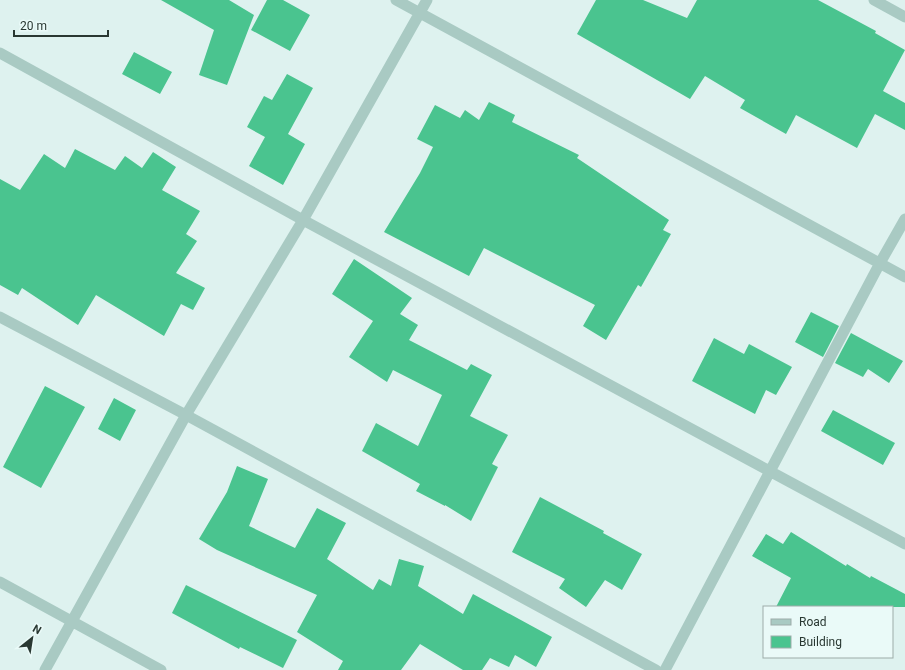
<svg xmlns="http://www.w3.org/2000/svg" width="905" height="670" viewBox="0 0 905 670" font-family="Roboto,sans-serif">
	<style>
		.building { fill: #4ac48f }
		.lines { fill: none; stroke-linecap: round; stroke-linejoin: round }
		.minor { stroke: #a9cac3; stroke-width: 11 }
	</style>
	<rect width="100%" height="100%" fill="#def2ef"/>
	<path class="building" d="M161 0H229L254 15 227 85 199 75 214 30Z
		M267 0H283L310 15 290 51 251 30Z
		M596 0H643L687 18 697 0H818L876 31 875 33 905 50 883 91 905 103V130L875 114 857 148 796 115 786 134 740 108 745 100 705 76 690 99 577 34Z
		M134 52 172 72 160 94 122 74Z
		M287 74 313 88 288 134 305 144 283 185 249 166 265 137 247 127 264 96 272 100Z
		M489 102 515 115 512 122 579 155 577 158 669 220 663 230 671 234 641 287 638 285 606 340 583 326 595 305 484 248 469 276 384 232 420 173 433 147 417 139 435 105 460 118 465 110 479 120Z
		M75 149 115 170 125 156 142 168 153 152 176 167 162 190 200 211 186 234 197 241 176 273 205 288 193 310 181 304 164 336 96 295 78 325 22 288 18 295 0 285V179L20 190 44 154 65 168Z
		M354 259 412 298 400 314 418 325 409 340 467 370 471 364 492 375 470 416 508 435 492 464 498 467 471 521 445 505V506L416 491 420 484 362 451 376 423 418 446 442 395 393 370 387 382 349 357 373 321 332 294Z
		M811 312 839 326 823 357 795 342Z
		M851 333 903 361 889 383 868 369 863 377 835 363Z
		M714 338 744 354 749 344 792 367 776 395 766 390 755 414 692 381Z
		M45 386 85 407 41 488 3 467Z
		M114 398 136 410 120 441 98 429Z
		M833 410 895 443 883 465 821 431Z
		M237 466 268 479 249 526 295 548 317 508 346 523 327 559 373 590 379 579 391 586 399 559 424 566 418 586 463 614 473 594 552 637 536 667 515 655 509 667 490 658 482 670H463L420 644 401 670H338L343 661 297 632 317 595 217 550 199 539 227 492Z
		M540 497 604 531 603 533 642 554 622 590 605 580 586 607 559 588 565 579 512 552Z
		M791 532 846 566 847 564 870 578 871 576 905 594V607H776L791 578 752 556 766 534 783 544Z
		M186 585 297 640 283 668 240 647 239 649 172 613Z"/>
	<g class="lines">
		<path class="minor" d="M396 0 905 277
			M874 0 905 17
			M0 53 303 220 905 544
			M0 317 186 415 656 670
			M0 582 161 670
			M45 670 186 415 303 220 427 0
			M665 670 880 263 905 219"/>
	</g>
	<rect x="763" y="606" width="130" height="52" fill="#eafaf8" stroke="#9daca9"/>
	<rect x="771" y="619" width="20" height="6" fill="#a9cac3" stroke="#9daca9"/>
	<text x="799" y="626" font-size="12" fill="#293832">Road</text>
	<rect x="771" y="636" width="20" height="12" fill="#4ac48f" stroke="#9daca9"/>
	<text x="799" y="646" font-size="12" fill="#293832">Building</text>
	<g transform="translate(32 638) rotate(30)" stroke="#eafaf8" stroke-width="3" paint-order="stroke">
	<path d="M0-3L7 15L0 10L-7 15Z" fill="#293832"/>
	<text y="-6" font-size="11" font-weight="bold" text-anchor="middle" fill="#293832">N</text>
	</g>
	<path d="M14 30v6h94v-6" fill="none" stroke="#293832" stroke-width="2"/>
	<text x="20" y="30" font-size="12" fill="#293832" stroke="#eafaf8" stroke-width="3" paint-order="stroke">20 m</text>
</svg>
